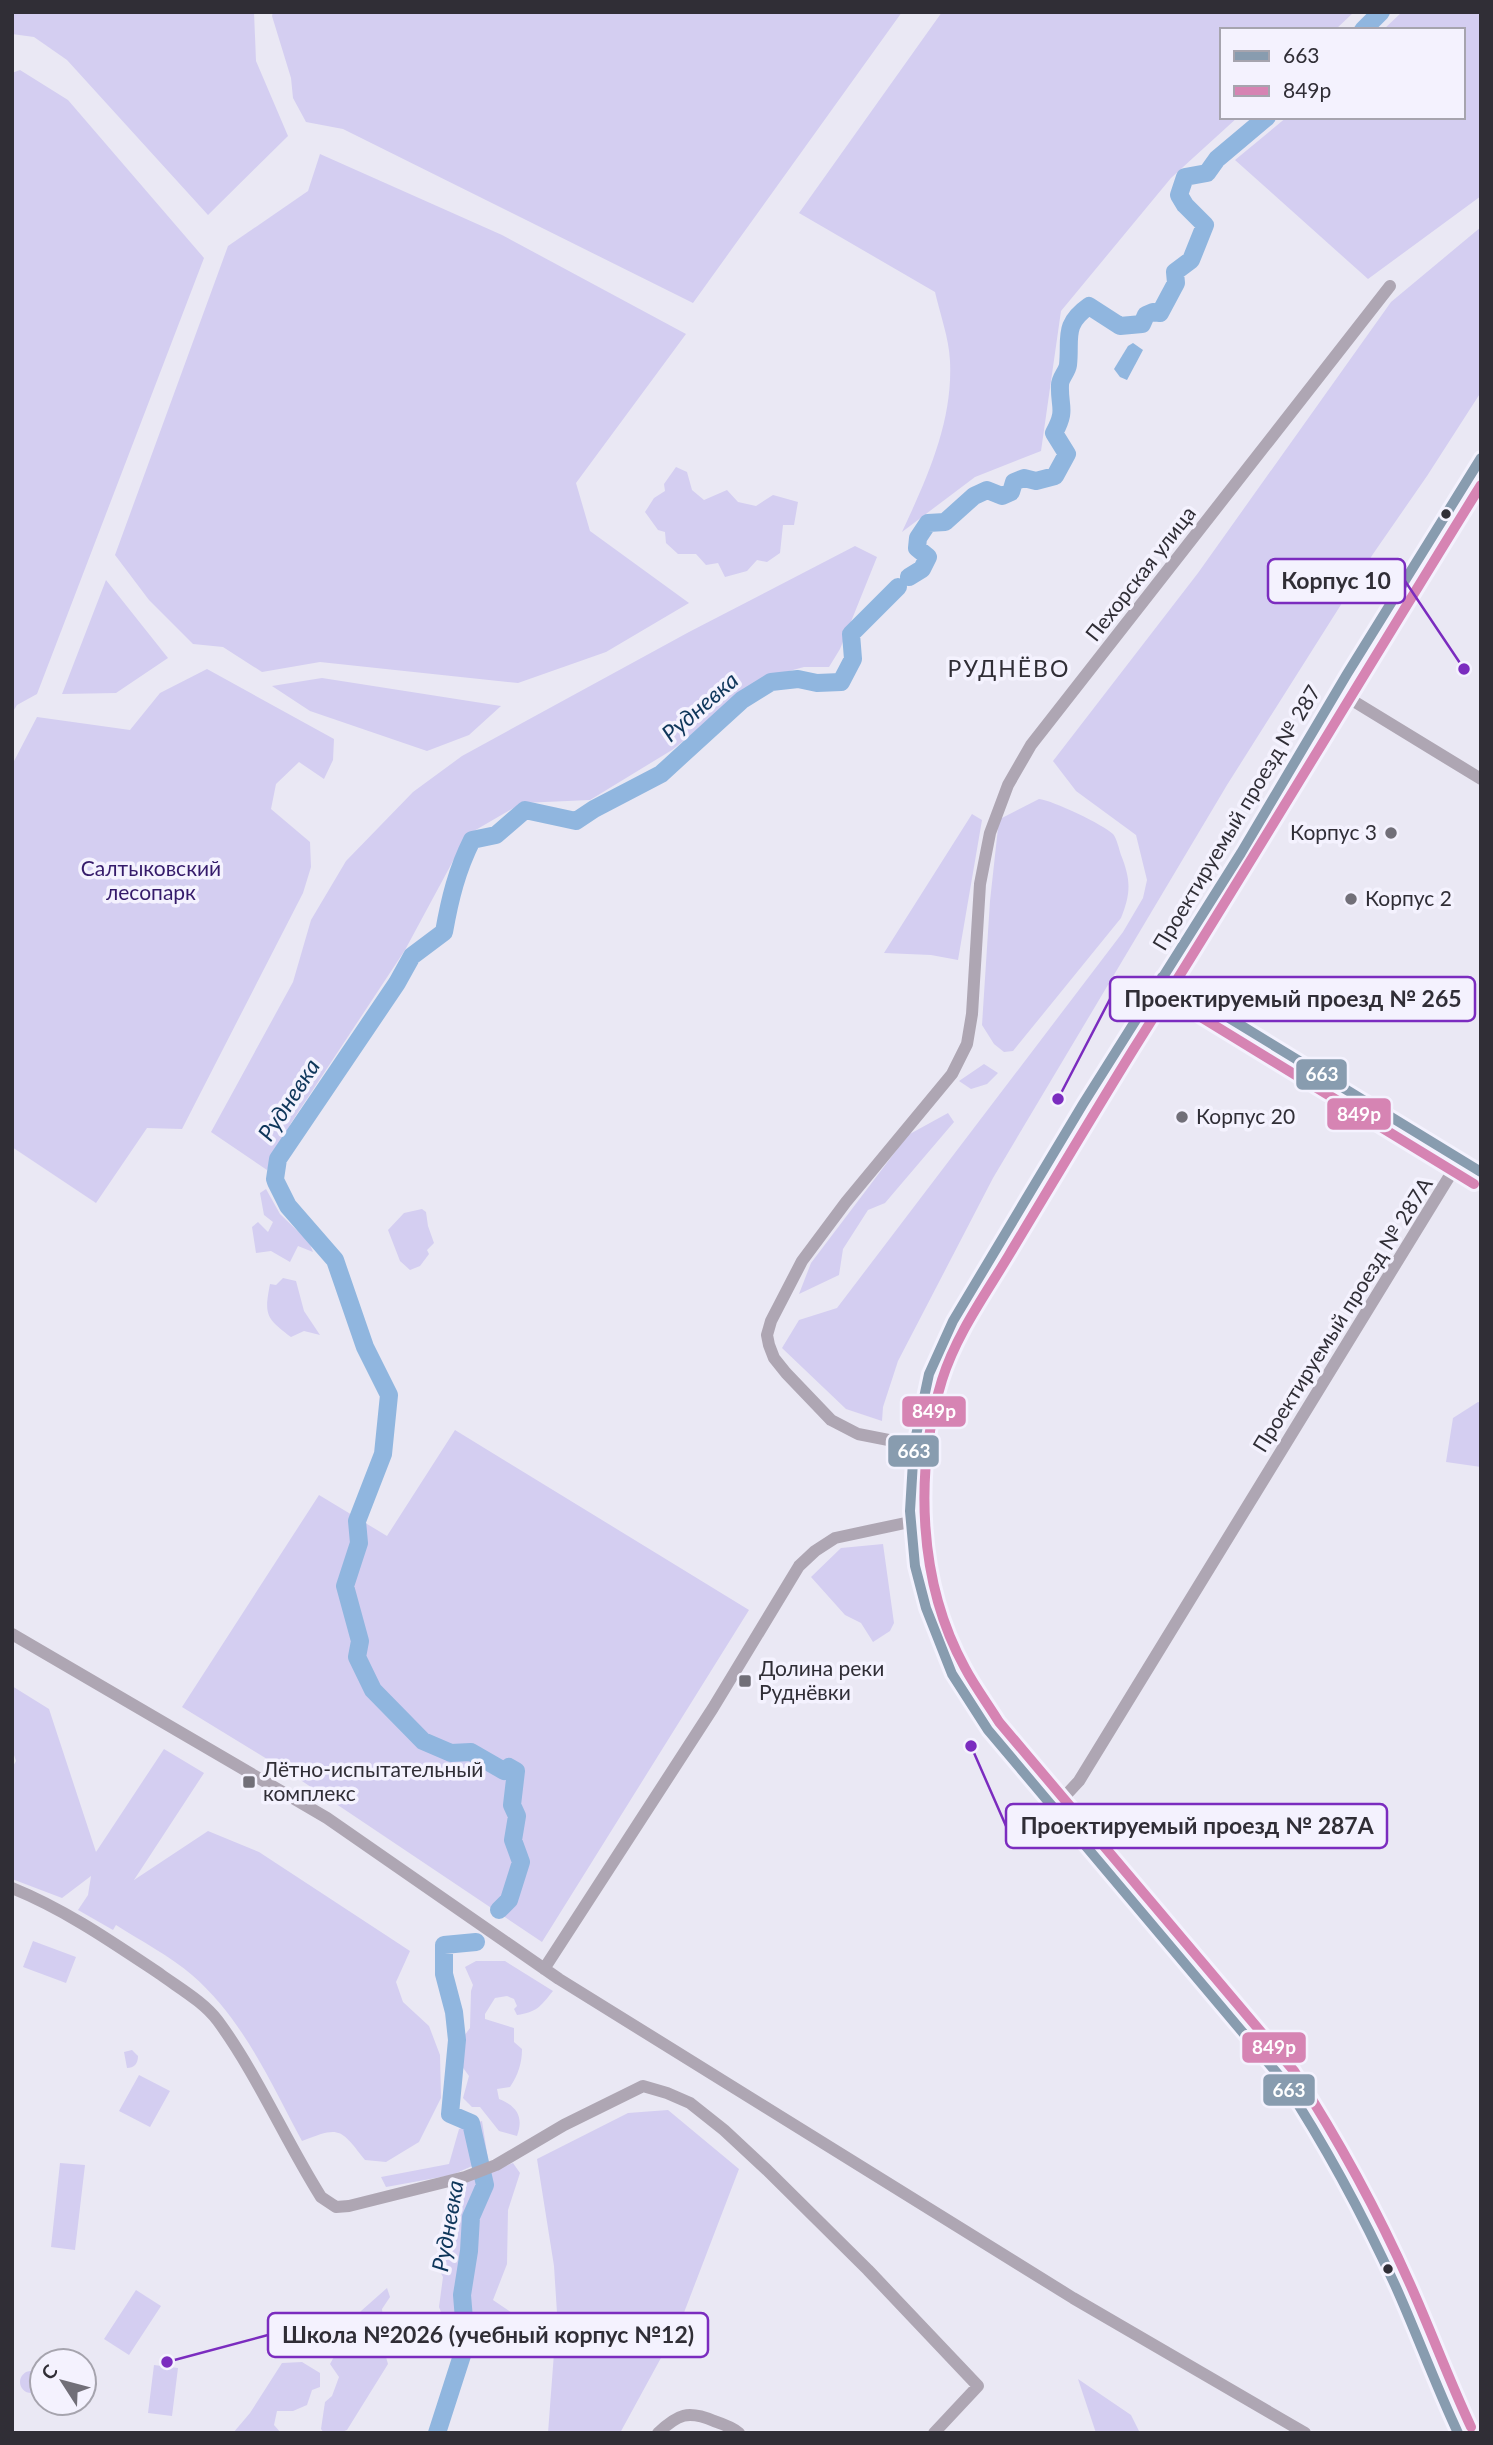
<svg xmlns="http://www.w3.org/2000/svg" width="1493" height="2445" viewBox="0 0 1493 2445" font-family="Lato,sans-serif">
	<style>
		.green { fill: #d4cef1 }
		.water { fill: #90b6df }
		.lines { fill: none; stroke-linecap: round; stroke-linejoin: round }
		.river { stroke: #90b6df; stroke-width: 18 }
		.minor { stroke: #aea6b3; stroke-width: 12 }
		.bus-1-casing { stroke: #f4f2fe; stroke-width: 16 }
		.bus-2-casing { stroke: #f4f2fe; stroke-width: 16 }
		.bus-1 { stroke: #889caf; stroke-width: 10 }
		.bus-2 { stroke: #d684b3; stroke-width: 10 }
		.bus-dot { fill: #302e36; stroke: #f4f2fe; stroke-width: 2.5 }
		.poi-dot { fill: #716f78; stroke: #f4f2fe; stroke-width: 2.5 }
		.labels { text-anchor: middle; stroke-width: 7; stroke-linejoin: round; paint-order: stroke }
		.street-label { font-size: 21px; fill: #302e36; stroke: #f4f2fe }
		.poi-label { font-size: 21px; fill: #302e36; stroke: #f4f2fe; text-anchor: start }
		.park-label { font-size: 21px; fill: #351b6a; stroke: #f4f2fe }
		.neighbourhood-label { font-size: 23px; letter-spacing: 2px; fill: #302e36; stroke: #f4f2fe }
		.water-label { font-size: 23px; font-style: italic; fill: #0e365a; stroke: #f4f2fe }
		.leader { fill: none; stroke: #7b2cbf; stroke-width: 2.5 }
		.callout-dot { fill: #7b2cbf; stroke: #f4f2fe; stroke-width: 2.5 }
		.callout { fill: #f4f2fe; stroke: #7b2cbf; stroke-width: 2.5 }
		.callout-label { font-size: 23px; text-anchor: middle; font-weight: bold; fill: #302e36 }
		.line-badge { stroke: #f4f2fe; stroke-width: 2.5 }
		.badge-label { font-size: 19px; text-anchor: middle; font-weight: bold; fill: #fff }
	</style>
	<rect width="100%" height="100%" fill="#eae8f4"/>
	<path class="green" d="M12 12H254L256 61 288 136 208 215 67 60 34 37 12 34Z
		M273 12H902L693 303 343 129 306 122 293 98 291 78 272 16Z
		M942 12H1354L1335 30H1222V117H1238L1171 178 1061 311 1041 451 975 477 902 532C927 478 953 422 950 361 949 338 940 314 935 292L799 213Z
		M1402 12H1481V196L1368 279 1235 160 1287 117H1463V30H1383Z
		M20 70 68 100 204 258 37 694 17 705 12 713V73Z
		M320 154 502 235 686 334 576 483 590 531 689 603 606 652 518 683 320 662 262 672 223 647 193 644 149 600 115 555 228 246 308 191Z
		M1481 227V392L1427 476 1373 554 1227 785 993 1178 898 1361 883 1407 882 1421 846 1409 782 1348 799 1320 837 1308 1123 932 1143 898 1147 880 1136 835 1076 791 1053 761 1198 573 1391 302Z
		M676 467 687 472 692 490 704 500 727 490 738 502 756 506 773 495 798 502 794 525H783L780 553 767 562 757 560 747 571 725 577 718 563 706 565 696 554H678L666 543 665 532 658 530 645 512 654 498 665 491 664 484Z
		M855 546 877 557 840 649 829 667H804L763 678 672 750 590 800 522 803 467 835 405 950 291 1123 267 1170 211 1132 293 982 311 920 346 861 413 792 462 756 689 632Z
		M106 580 168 658 116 693 62 694Z
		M207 669 334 739 333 760 324 779 299 762 276 784 271 809 310 842 311 867 303 893 182 1129 147 1128 96 1203 12 1147V765L37 717 130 730 160 693Z
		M322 678 501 706 469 735 427 751 310 711 272 686Z
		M1039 799C1052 800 1104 825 1113 834 1117 839 1119 849 1121 855 1131 880 1131 893 1121 918L1013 1051 1004 1052 994 1044 982 1025 990 901 998 828 1000 819Z
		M972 814 982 820 958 960 931 955 884 953Z
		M984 1064 998 1073 987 1084 971 1089 959 1081Z
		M948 1113 954 1122 885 1203 868 1210 843 1249 839 1275 799 1294 811 1263 908 1135Z
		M266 1189 280 1214 309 1242 313 1252 298 1246 290 1262 271 1251 256 1253 252 1227 258 1222 268 1232 273 1222 264 1215 260 1193Z
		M422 1209 426 1212 428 1226 434 1243 427 1250 429 1254 420 1266 410 1270 400 1261 388 1230 404 1213Z
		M283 1278 296 1281 304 1311 320 1335 304 1331 291 1337C266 1318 264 1315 270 1284L276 1285Z
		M1478 1402 1481 1403V1467L1446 1462 1453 1418Z
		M455 1430 749 1610 542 1942 293 1775 182 1707 319 1495 387 1536Z
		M883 1544 894 1623 890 1631 873 1642 861 1623 845 1615 811 1577 841 1548Z
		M12 1686 49 1709 96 1852 164 1749 204 1773 134 1880 208 1831 259 1852 410 1951 396 1982 403 2002 429 2026 440 2055 441 2098 419 2142 386 2162 365 2160C340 2128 340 2126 302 2141 271 2083 243 2019 192 1975 170 1956 141 1941 116 1925L113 1930 78 1910 88 1895 91 1876 62 1898 12 1879V1768L16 1761 12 1749Z
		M33 1941 76 1957 66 1983 23 1967Z
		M476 1961H505L553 1991C540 2007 537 2012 517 2015L514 2009 517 2006 514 1999 507 1996 495 1998 485 2014V2019L514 2028V2042L522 2049C522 2063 518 2075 510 2087L497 2089 499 2099C517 2106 524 2117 517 2136L499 2131 480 2107H472L463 2098 469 2076 461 2065 464 2058V2036L470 2028 471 1991 473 1985 465 1967Z
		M132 2050 138 2056C138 2064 134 2068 127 2068L124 2052Z
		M139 2075 170 2091 150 2127 119 2111Z
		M668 2110 739 2169 680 2323 620 2433H548L557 2313 554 2266 537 2159 628 2113Z
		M482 2121 488 2159 452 2175 386 2187 381 2177 449 2164 459 2129Z
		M60 2163 85 2165 75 2250 51 2247Z
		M513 2163 520 2173 508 2210 507 2264 493 2300 515 2315 535 2312 538 2325 522 2348 506 2347 498 2340 457 2353 439 2307 443 2277 436 2264 452 2248 436 2245 445 2229 461 2218 458 2185Z
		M387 2288 390 2297 382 2309 384 2328 380 2336 388 2364 347 2430 339 2433H324L321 2429 325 2402 332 2396 339 2377 330 2364 344 2339 347 2328 361 2311Z
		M136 2290 161 2306 129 2355 104 2339Z
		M302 2362 320 2373V2387L312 2390 307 2405 293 2411H277L274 2425 281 2433H233L250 2413 282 2363Z
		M154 2365 178 2368 172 2416 148 2413Z
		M20 2382a11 11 0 1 1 22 0a11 11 0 1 1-22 0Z
		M1078 2379 1131 2415 1140 2433H1096Z"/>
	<path class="water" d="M1133 343 1143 350 1127 380 1120 377 1114 369 1128 346Z"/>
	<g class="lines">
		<path class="river" d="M1363 30 1381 12
			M909 577 922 569 928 557 917 548 918 538 928 523 945 522 974 496 987 490 1002 496 1011 492 1014 482 1024 478 1036 481 1055 476 1067 454 1054 433C1067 409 1059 408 1060 385 1060 378 1067 372 1068 365 1071 338 1062 325 1089 306L1120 326 1142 324 1146 315 1153 312 1160 313 1176 283 1175 272 1191 260 1205 225 1185 205 1179 195 1185 177 1207 173 1217 159 1267 117
			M499 1910 509 1900 521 1862 513 1840 517 1816 512 1805 516 1771 509 1767 504 1771 471 1752 451 1753 423 1741 373 1690 357 1657 360 1641 345 1586 359 1543 357 1521 383 1454 389 1395 365 1347 335 1260 288 1206 276 1182 275 1179 278 1159 397 983 412 956 444 932C450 898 457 870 472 840L496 835 525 810 576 821 594 809 661 774 742 700 771 682 798 679 817 683 841 682 853 659 851 634 898 587
			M437 2433 466 2343 462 2295 469 2251 471 2217 485 2185 471 2123 450 2114 457 2040 454 2012 444 1974V1945L476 1942"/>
		<path class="minor" d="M1337 691 1481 779
			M1162 977 1481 1172
			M914 1445 858 1434 831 1420 786 1373 774 1358 769 1345 767 1335 771 1321 802 1261 846 1202 952 1074 967 1044 972 1014 980 884 990 833 1008 785 1031 745 1390 286
			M12 1634 327 1818 559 1979 1073 2298 1305 2433
			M1054 1808 1079 1781 1460 1159
			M12 1888C66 1910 112 1942 160 1974 179 1988 204 2002 218 2021 257 2074 285 2140 321 2197L336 2207 349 2206 465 2177 496 2165 564 2125 643 2086 667 2093 690 2103 724 2130 767 2170 868 2270 978 2386 934 2433
			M544 1969 713 1708 799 1566 815 1551 835 1538 910 1522
			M658 2433C678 2414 688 2410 714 2421 723 2424 732 2427 739 2433
			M1458 2433C1440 2396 1427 2357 1410 2319 1374 2235 1333 2155 1282 2079L988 1730 952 1674 942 1651 926 1608 915 1566 910 1511 914 1445 929 1374 953 1321 1083 1104 1241 853 1347 674 1481 458"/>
		<g class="bus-1-casing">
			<path id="bus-1" d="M1162 977 1481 1172
				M1458 2433C1435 2384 1417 2334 1395 2285 1362 2213 1325 2145 1282 2079L988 1730 952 1674 926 1608 915 1566 910 1511 914 1445 929 1374 953 1321 1083 1104 1241 853 1347 674 1481 458"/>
		</g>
		<g class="bus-2-casing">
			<path id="bus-2" d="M1155 989 1474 1184
				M1471 2427C1449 2380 1431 2331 1410 2284 1377 2210 1338 2139 1294 2071L999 1722C988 1704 975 1687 965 1668 918 1583 914 1472 942 1380 956 1335 985 1295 1009 1255 1050 1187 1091 1118 1133 1050 1251 863 1364 673 1481 485"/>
		</g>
		<use href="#bus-1" class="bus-1"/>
		<use href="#bus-2" class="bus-2"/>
	</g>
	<g class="bus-dot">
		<circle cx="1446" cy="514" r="6"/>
		<circle cx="1388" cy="2269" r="6"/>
	</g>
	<g class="poi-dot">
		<circle cx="1391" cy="833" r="7"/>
		<circle cx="1351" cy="899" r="7"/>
		<circle cx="1182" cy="1117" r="7"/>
		<rect x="738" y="1674" width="14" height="14" rx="3.5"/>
		<rect x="242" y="1775" width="14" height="14" rx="3.5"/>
	</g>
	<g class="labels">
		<g class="street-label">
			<text transform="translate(1141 574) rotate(-52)" y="7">Пехорская улица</text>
			<text transform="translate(1237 818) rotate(-59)" y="7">Проектируемый проезд № 287</text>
			<text transform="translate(1343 1315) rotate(-58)" y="7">Проектируемый проезд № 287А</text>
		</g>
		<g class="poi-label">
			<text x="1377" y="840" text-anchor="end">Корпус 3</text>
			<text x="1365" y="906">Корпус 2</text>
			<text x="1196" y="1124">Корпус 20</text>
			<text x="759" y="1676">Долина реки<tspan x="759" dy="24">Руднёвки</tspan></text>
			<text x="263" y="1777">Лётно-испытательный<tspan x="263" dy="24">комплекс</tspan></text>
		</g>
		<g class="park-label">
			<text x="151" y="876">Салтыковский<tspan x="151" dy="24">лесопарк</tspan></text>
		</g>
		<g class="neighbourhood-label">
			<text x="1009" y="677">РУДНЁВО</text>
		</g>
		<g class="water-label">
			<text transform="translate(700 707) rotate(-41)" y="8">Рудневка</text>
			<text transform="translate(289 1100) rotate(-57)" y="8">Рудневка</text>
			<text transform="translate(448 2226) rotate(-80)" y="8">Рудневка</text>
		</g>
	</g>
	<path class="leader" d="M1464 669L1405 581M1058 1099L1110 999M971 1746L1006 1826M167 2362L268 2335"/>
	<g class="callout-dot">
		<circle cx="1464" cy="669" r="7"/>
		<circle cx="1058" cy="1099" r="7"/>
		<circle cx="971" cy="1746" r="7"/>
		<circle cx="167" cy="2362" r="7"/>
	</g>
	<g class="callout">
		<rect x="1268" y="559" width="137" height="44" rx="7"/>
		<rect x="1110" y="977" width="365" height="44" rx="7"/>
		<rect x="1006" y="1804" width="381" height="44" rx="7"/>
		<rect x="268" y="2313" width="440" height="44" rx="7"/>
	</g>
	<g class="callout-label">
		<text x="1336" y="589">Корпус 10</text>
		<text x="1293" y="1007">Проектируемый проезд № 265</text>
		<text x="1197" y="1834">Проектируемый проезд № 287А</text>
		<text x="488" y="2343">Школа №2026 (учебный корпус №12)</text>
	</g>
	<g class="line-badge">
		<rect x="1295" y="1058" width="53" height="33" rx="7" fill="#889caf"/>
		<rect x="1326" y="1097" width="66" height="34" rx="7" fill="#d684b3"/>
		<rect x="901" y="1395" width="66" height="33" rx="7" fill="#d684b3"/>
		<rect x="887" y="1434" width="53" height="34" rx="7" fill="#889caf"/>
		<rect x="1241" y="2031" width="66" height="33" rx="7" fill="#d684b3"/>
		<rect x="1262" y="2073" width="54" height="34" rx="7" fill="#889caf"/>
	</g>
	<g class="badge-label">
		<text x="1322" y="1081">663</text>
		<text x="1359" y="1121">849р</text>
		<text x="934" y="1418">849р</text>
		<text x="914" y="1458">663</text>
		<text x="1274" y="2054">849р</text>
		<text x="1289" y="2097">663</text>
	</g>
	<rect width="1493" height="2445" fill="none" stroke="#302e36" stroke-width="28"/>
	<rect x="1220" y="28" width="245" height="91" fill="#f4f2fe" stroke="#a6a4ae" stroke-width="2"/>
	<rect x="1234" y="51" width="35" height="10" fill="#889caf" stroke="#a6a4ae" stroke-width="2"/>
	<text x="1283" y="63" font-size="21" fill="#302e36">663</text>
	<rect x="1234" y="86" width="35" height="10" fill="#d684b3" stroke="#a6a4ae" stroke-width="2"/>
	<text x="1283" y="98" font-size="21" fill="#302e36">849р</text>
	<g transform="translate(63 2382) rotate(306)"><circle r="33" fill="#f4f2fe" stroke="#a6a4ae" stroke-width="2"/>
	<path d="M0-5L12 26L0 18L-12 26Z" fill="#716f78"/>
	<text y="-10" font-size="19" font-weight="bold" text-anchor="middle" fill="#302e36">С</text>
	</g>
</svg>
